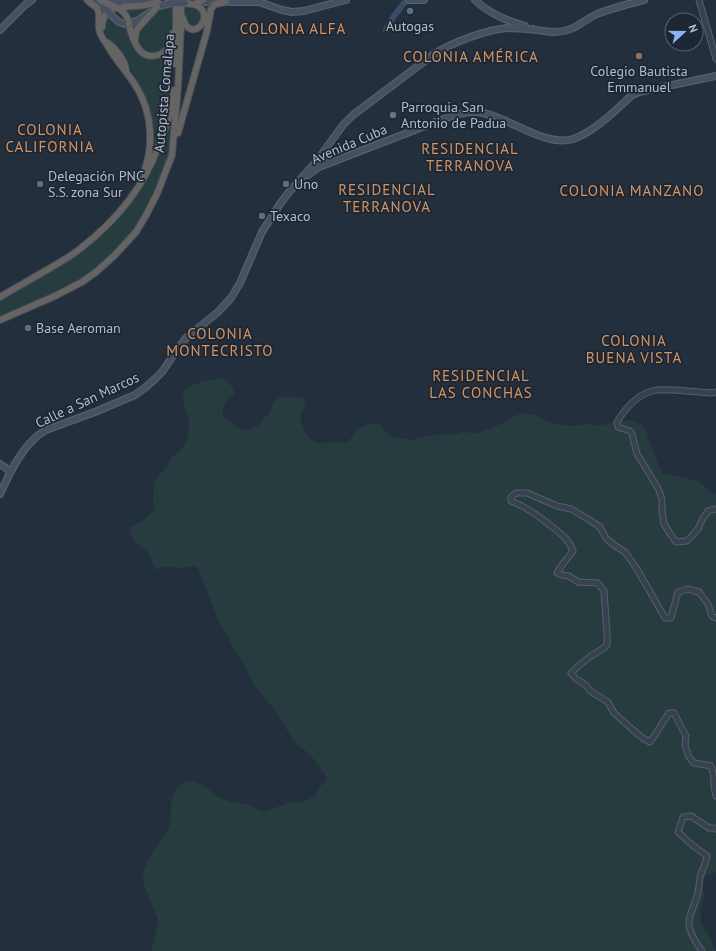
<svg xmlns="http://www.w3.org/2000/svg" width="716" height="951" viewBox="0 0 716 951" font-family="'PT Sans',sans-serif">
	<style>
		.green { fill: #263c3f }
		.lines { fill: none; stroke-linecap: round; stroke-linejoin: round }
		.river { stroke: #394c67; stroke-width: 6 }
		.tertiary-casing { stroke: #565f6c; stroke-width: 7 }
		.secondary-casing { stroke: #565f6c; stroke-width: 8 }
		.trunk-casing { stroke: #434c59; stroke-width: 8 }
		.tertiary { stroke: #38414e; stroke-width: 5 }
		.secondary { stroke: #465061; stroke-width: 5.5 }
		.trunk { stroke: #656462; stroke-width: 6 }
		.secondary-bridge-casing { stroke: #565f6c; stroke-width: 8; stroke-linecap: butt }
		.trunk-bridge-casing { stroke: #434c59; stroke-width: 8; stroke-linecap: butt }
		.secondary-bridge { stroke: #465061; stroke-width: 5.5 }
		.trunk-bridge { stroke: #656462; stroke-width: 6 }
		.service-dot { fill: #5c6f8a; stroke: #1d2633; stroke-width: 1.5 }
		.education-dot { fill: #8d6e63; stroke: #1d2633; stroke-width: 1.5 }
		.worship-dot { fill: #6b7280; stroke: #1d2633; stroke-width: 1.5 }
		.labels { text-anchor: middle; stroke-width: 3.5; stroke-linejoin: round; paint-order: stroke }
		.poi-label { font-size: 14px; fill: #b4bcc9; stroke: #1d2633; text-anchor: start }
		.street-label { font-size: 14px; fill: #b4bcc9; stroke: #1d2633 }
		.neighbourhood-label { font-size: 15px; letter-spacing: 1px; fill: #d59563; stroke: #1d2633 }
	</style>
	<rect width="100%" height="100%" fill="#242f3e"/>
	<path class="green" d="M158 3 139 19 130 22 123 8Z
		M172 6C172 19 173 33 166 45 157 62 130 47 139 31 141 28 145 25 147 22 150 18 153 13 157 10 161 7 168 7 172 6Z
		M185 6C198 8 204 10 200 25L191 27 185 18Z
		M108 14 128 25 132 41 150 58 173 44C171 71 172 100 164 127 160 140 153 154 148 167L152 134 136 81 130 66 119 50 109 40 103 28Z
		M173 114 170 154 163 176 140 221 118 249 94 270 72 285 0 317V301L17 292 93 243 121 214 143 185 152 171 164 143Z
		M221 378C229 380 232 387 235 393 233 396 229 397 227 400 224 404 221 411 223 416 230 419 235 429 243 430 248 431 256 428 260 424 261 423 262 421 263 419 266 416 269 414 271 410 272 407 272 404 274 401 280 395 296 396 304 399L305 402V405L300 416 301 421 305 432 312 440 319 444 331 442 341 443 347 442 349 441 355 432 360 427 366 425 376 423 380 424 387 433 390 436 412 440 421 437 445 434 454 435 461 432 475 433 481 432 503 423 509 418 523 413 538 416 548 422 568 426 589 424 598 426 620 421H632L642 425 646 431 661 472 662 473 699 481 710 492 716 494V872L705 877 702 881 704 896 700 910 701 920 705 931 709 935 715 951H151L158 925 157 917 143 882C142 868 151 854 159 843 162 839 166 835 168 830 169 826 171 820 171 815 171 806 170 797 176 789 178 786 180 784 183 783 199 777 207 791 221 798 225 800 230 802 235 803 239 803 243 803 247 804 253 806 258 811 263 812L289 803 301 802 314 797 315 796 319 788 327 779V778L310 754 297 745 293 740 273 707 255 687 242 661 230 642 228 635 219 622 198 568 193 566 183 568 171 567H163L155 570 150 555 142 546 134 541 130 532 131 527 132 526 143 521 153 511 155 507 153 500 154 485 157 477 167 467 170 459 181 450 188 437 189 428V420L183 402V395L185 390 189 387 205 380 209 381Z"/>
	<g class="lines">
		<path class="river" d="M386 30 394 16 404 3"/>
		<g class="tertiary-casing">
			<path id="tertiary" d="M699 0 716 59
				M716 392 712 393C700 392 687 391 674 390 667 390 659 389 652 391 637 395 625 409 617 422L618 427 630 431 632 434 637 454 647 470 659 490 662 500V512L664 524 671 535 676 542 687 541 698 529 702 520 708 511 716 509
				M716 618 712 616 708 604 699 592 688 589 678 592 671 618H665L637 569 625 552 614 545 606 538 600 527 588 519 571 509 557 506 527 493H516L511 497V501C526 507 534 513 546 522 557 531 568 537 573 551 567 559 561 565 557 573L562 575 569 576 578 582 598 583 604 591 607 632V645C601 651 597 652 591 656 584 661 577 667 571 673L576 679 586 685 590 691 608 702 614 713 633 730 644 739 650 742C657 733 662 723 669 713H674L686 736 685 745 689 757 694 763 711 766C715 776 713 786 716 796
				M702 951C696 943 689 932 689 923 689 915 694 906 696 899 699 892 699 885 700 877 702 870 706 864 707 856L691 844 678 832 683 817 691 816 709 828H715L716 829"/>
		</g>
		<g class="secondary-casing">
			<path id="secondary" d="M91 0 101 5 107 10
				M106 0 123 3 150 2
				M409 0H424
				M475 0C489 14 507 21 525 26
				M197 2H259L282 10 292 12 304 11 346 0
				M109 13 119 22 125 24 137 21 159 6 171 3
				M533 29C548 33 562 34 575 27 583 22 589 18 597 14 612 8 628 4 644 0
				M0 30 25 5 32 0
				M327 148C325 157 326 159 335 161
				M308 175 319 167 433 123C447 118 462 111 477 112 507 115 544 148 573 139 593 133 617 109 632 95L639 92 716 76
				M0 464 6 468 10 473
				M0 494C10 472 24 442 46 430L95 412 135 395 146 387 156 378 162 372 177 350 186 338 218 312 231 298 240 283 262 232 280 204 289 192 316 162 343 125 353 115 434 54C451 43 488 29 508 28 518 28 527 29 537 30"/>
		</g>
		<g class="trunk-casing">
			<path id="trunk" d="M87 0C90 3 94 5 97 8 101 14 98 22 99 29 100 34 103 39 106 43 114 59 128 72 137 88 152 113 154 145 144 172
				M100 0 115 7
				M198 2 203 0
				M120 9 125 14 129 22
				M183 18C190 45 216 17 198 6 194 4 189 4 185 3
				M129 25C131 33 133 41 138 48 145 59 160 58 168 48 171 43 172 38 173 33
				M102 27C102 6 121 7 136 6 144 6 151 4 158 2
				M135 41 136 32 138 28 157 7
				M108 43C116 49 124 59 126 69
				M175 64 176 22V0
				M178 133 207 31 211 9 215 4 226 2
				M0 297C15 288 30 280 45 271 57 264 70 257 81 248 116 221 144 187 159 145 166 128 173 109 174 90
				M0 320 55 296 82 282 96 272 114 256 136 232 145 217 157 194 172 155 178 87 181 25V0"/>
		</g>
		<use href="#tertiary" class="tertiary"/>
		<use href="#secondary" class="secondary"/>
		<use href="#trunk" class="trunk"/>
		<g class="secondary-bridge-casing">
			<path id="secondary-bridge" d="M172 3H185
				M107 10 109 13"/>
		</g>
		<g class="trunk-bridge-casing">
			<path id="trunk-bridge" d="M115 7 120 9
				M129 22V25"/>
		</g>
		<use href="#secondary-bridge" class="secondary-bridge"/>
		<use href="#trunk-bridge" class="trunk-bridge"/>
	</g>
	<g class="service-dot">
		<circle cx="410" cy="11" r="4"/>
		<circle cx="40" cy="184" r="4"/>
		<circle cx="286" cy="184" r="4"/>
		<circle cx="262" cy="216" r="4"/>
		<circle cx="28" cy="328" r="4"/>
	</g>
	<circle class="education-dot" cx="639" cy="56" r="4"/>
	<circle class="worship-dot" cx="393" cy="115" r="4"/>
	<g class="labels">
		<g class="poi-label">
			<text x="410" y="31" text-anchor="middle">Autogas</text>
			<text x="639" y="76" text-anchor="middle">Colegio Bautista<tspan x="639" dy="16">Emmanuel</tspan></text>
			<text x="401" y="112">Parroquia San<tspan x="401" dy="16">Antonio de Padua</tspan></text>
			<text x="48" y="181">Delegación PNC<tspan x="48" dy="16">S.S. zona Sur</tspan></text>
			<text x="294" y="189">Uno</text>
			<text x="270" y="221">Texaco</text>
			<text x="36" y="333">Base Aeroman</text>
		</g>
		<g class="street-label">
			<text transform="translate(164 93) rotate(-85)" y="5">Autopista Comalapa</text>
			<text transform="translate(349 144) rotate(-23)" y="5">Avenida Cuba</text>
			<text transform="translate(87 400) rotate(-25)" y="5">Calle a San Marcos</text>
		</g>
		<g class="neighbourhood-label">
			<text x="293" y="34">COLONIA ALFA</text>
			<text x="471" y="62">COLONIA AMÉRICA</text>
			<text x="50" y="135">COLONIA<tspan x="50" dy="17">CALIFORNIA</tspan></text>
			<text x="470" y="154">RESIDENCIAL<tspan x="470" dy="17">TERRANOVA</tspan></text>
			<text x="387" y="195">RESIDENCIAL<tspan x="387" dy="17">TERRANOVA</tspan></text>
			<text x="632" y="196">COLONIA MANZANO</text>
			<text x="220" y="339">COLONIA<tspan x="220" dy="17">MONTECRISTO</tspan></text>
			<text x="634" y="346">COLONIA<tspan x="634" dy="17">BUENA VISTA</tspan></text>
			<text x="481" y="381">RESIDENCIAL<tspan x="481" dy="17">LAS CONCHAS</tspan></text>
		</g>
	</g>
	<g transform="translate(684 32) rotate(69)"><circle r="19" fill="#1d2633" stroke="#59626f"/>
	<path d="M0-3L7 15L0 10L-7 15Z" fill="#8ab4f8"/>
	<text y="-6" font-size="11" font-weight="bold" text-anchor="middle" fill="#b4bcc9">N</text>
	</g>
</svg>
